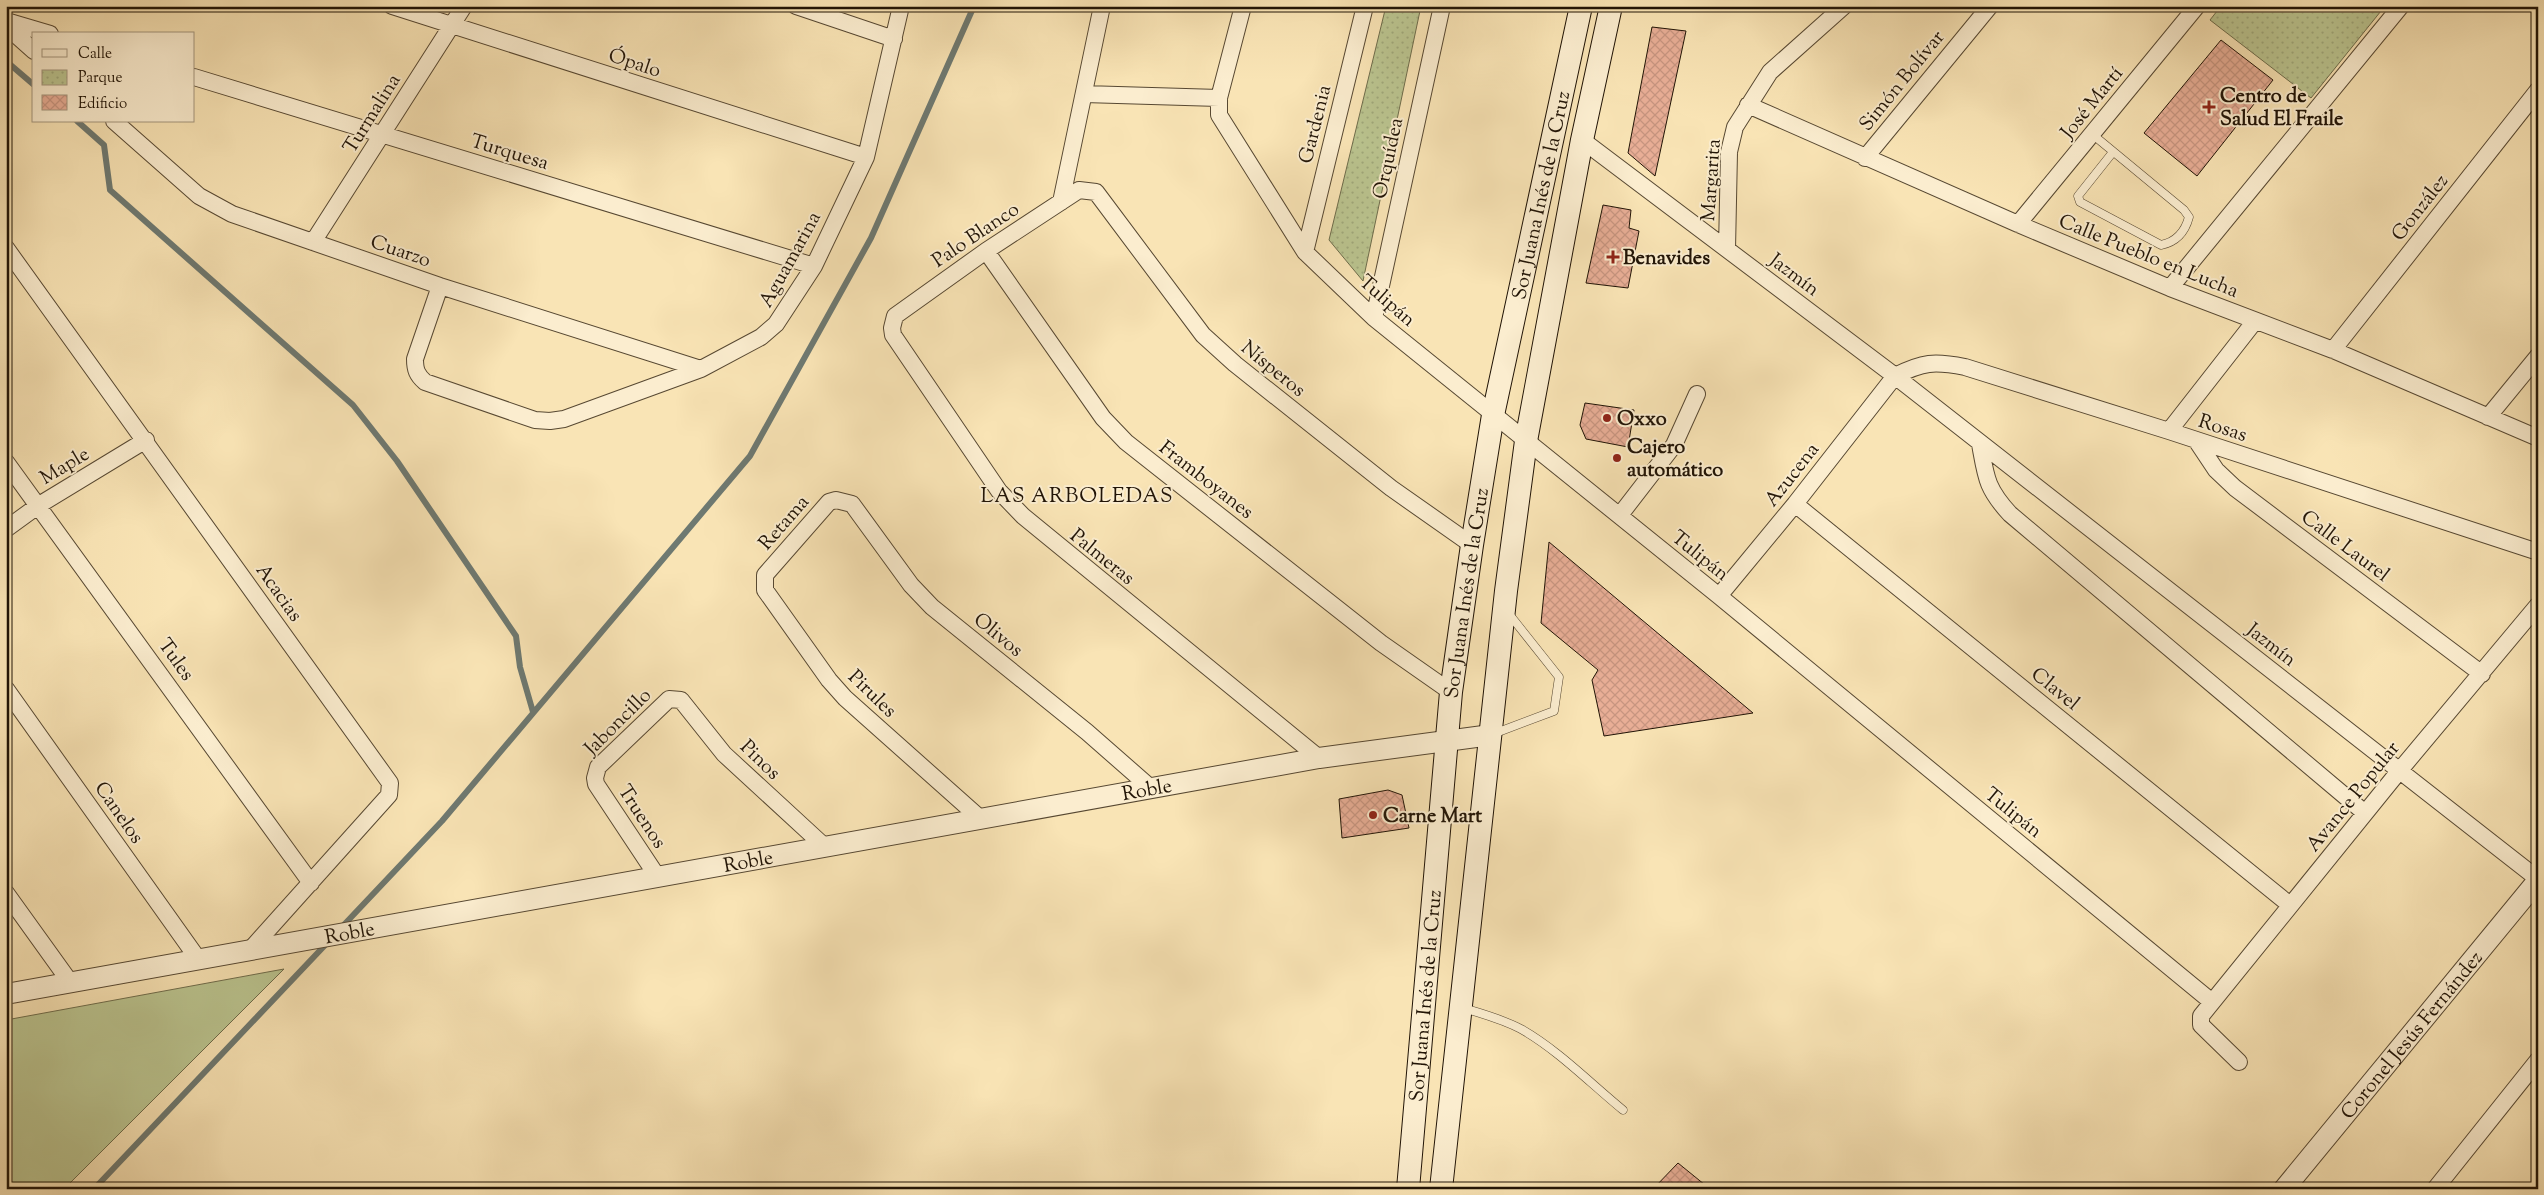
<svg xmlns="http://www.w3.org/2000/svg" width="2544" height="1195" viewBox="0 0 2544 1195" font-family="'Sorts Mill Goudy',serif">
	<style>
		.grass { fill: #bbc590; stroke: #6e6c4b }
		.park { fill: url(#park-dots); stroke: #6e6c4b }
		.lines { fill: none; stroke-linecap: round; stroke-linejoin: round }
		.stream { stroke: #6e7971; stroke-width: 6 }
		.building { fill: url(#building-cross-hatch); stroke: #211406 }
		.service-casing { stroke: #574832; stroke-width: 9 }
		.minor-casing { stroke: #574832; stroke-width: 18 }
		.tertiary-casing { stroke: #574832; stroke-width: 22 }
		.secondary-casing { stroke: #211406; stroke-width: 24 }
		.service { stroke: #fbedcf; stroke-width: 8 }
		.minor { stroke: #fbedcf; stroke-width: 16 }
		.tertiary { stroke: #fbedcf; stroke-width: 20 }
		.secondary { stroke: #fbedcf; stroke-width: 22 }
		.poi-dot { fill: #8f2418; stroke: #fbedcf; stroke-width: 2 }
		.labels { text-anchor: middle; stroke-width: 4; stroke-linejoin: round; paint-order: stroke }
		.street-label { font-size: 20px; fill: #211406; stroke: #fbedcf }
		.poi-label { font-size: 20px; font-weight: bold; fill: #211406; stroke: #fbedcf; text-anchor: start }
		.neighbourhood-label { font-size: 21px; letter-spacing: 1px; fill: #211406; stroke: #fbedcf }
	</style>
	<defs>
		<pattern id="park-dots" width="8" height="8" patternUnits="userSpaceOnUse" patternTransform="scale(1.25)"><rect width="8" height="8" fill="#bbc590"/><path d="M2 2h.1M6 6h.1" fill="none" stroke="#a0a87b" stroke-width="1.8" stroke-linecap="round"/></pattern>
		<pattern id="building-cross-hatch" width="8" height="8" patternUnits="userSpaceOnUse" patternTransform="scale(1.25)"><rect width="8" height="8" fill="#e8ae96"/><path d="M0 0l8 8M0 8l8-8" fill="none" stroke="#c79580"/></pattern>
	</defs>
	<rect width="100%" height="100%" fill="#f9e4b5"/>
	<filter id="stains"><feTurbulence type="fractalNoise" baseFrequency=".004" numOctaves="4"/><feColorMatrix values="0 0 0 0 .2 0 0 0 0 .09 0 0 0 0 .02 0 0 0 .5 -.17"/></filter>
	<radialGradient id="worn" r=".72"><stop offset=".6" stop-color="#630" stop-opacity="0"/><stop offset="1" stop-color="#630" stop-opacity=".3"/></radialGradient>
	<path class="grass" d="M284 969 64 1189H6V1020Z"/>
	<path class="park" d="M1386 6H1421L1363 281 1329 240Z
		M2221 6H2385L2311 98 2210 20Z"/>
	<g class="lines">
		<path class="stream" d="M6 61 34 85
			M77 121 104 145 110 190 353 405 397 461 516 636 520 667 533 712
			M340 929 442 821 750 456 871 238 974 6
			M94 1189 328 942"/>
	</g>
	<path class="building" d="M1652 27 1686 31 1655 176 1628 153Z
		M2221 40 2273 80 2197 176 2144 133Z
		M1603 205 1631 210 1629 228 1639 231 1628 288 1586 283Z
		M1585 403 1634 410 1628 447 1586 439 1580 425Z
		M1549 542 1753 713 1604 736 1592 680 1598 670 1541 623Z
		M1388 790 1402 795 1409 828 1342 838 1339 799Z
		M1678 1163 1710 1189H1653Z"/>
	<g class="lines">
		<g class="service-casing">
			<path id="service" d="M2092 134 2184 210 2189 217C2185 232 2176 242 2161 245L2080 202 2078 196 2113 152
				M1493 734 1554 711 1559 677 1509 614
				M1463 1008C1483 1014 1502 1019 1521 1029 1558 1050 1590 1083 1623 1110"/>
		</g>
		<g class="minor-casing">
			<path id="minor" d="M392 6 866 157
				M796 6 894 39
				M1243 6 1219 98V115L1305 252 1374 318 1719 596 2212 1002
				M6 21 50 34
				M6 26 34 51
				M194 77 814 266
				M1084 94 1219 98
				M1748 105 2018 224 2170 288 2333 350 2538 438
				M114 121 199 196 232 214 440 286 701 369
				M1582 140 1895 376 2538 879
				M1865 158 1990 6
				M1061 202 1102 6
				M2018 224 2197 6
				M313 242 464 6
				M6 248 390 783 389 795 250 950
				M1727 249 1729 152 1735 127 1770 72 1844 6
				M986 251 1103 418 1126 442 1381 643 1451 692
				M1305 252 1365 6
				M440 286 415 359C415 370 417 375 425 382L535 420 550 421 564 419 701 369 761 337 776 324 814 266 866 157 901 6
				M2170 288 2401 6
				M1374 318 1442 6
				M2333 350 2538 90
				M2488 417 2538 356
				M2169 431 2255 321
				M2196 440 2216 470 2235 488 2482 674
				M1980 444C1986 477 1986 488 2010 514L2365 813
				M6 462 311 883
				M1795 504 2290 905
				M1620 515 1674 445 1697 394
				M6 529 39 505 146 440
				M1719 596 1795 504 1895 376C1923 362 1934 361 1965 367L2169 431 2538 552
				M6 689 198 959
				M1319 758 1023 516 999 491 893 335 892 328 895 316 986 251 1079 190 1096 192 1203 335 1235 364 1391 488 1472 545
				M982 820 845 698 829 680 765 590V575L829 502 836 500 852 504 911 585 932 607 1087 732 1152 789
				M657 876 596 784 595 778 598 767 669 699 681 700 724 754 824 846
				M6 893 70 982
				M2239 1062 2201 1025V1016L2400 770 2538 605
				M2435 1189 2538 1060"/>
		</g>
		<g class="tertiary-casing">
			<g id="tertiary">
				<path id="s1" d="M6 994 1319 758 1491 735"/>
				<path id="s2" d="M2284 1189 2538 880"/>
			</g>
		</g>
		<g class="secondary-casing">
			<g id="secondary">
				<path id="s3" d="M1408 1189 1451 692 1472 545 1493 415 1581 6"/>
				<path d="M1441 1189 1506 591 1526 441 1582 140 1611 6"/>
			</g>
		</g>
		<use href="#service" class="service"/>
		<use href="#minor" class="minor"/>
		<use href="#tertiary" class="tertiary"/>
		<use href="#secondary" class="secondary"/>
	</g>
	<g class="poi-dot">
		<path d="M2206.5 99.5h5v5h5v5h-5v5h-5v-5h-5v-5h5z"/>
		<path d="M1610.5 249.5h5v5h5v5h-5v5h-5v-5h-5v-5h5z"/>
		<circle cx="1607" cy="418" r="5"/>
		<circle cx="1617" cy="458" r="5"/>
		<circle cx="1373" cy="815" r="5"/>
	</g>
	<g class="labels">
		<g class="street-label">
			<text transform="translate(635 62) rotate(18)" y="7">Ópalo</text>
			<text transform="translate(1901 80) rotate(-51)" y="7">Simón Bolívar</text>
			<text transform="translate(2091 102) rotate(-51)" y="7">José Martí</text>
			<text transform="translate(371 113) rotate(-58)" y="7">Turmalina</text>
			<text transform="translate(1314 124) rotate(-76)" y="7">Gardenia</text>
			<text transform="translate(510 151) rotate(17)" y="7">Turquesa</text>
			<text transform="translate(1387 158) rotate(-78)" y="7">Orquídea</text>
			<text transform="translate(1710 180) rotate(-86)" y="7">Margarita</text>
			<text dy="7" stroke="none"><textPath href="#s3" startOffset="1004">Sor Juana Inés de la Cruz</textPath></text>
			<text transform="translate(2419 207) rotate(-52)" y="7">González</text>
			<text transform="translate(975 234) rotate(-34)" y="7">Palo Blanco</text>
			<text transform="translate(401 250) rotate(19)" y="7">Cuarzo</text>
			<text transform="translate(2149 255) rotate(22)" y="7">Calle Pueblo en Lucha</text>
			<text transform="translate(789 259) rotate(-61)" y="7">Aguamarina</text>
			<text transform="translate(1795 274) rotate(37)" y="7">Jazmín</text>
			<text transform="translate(1388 300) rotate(41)" y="7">Tulipán</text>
			<text transform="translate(1274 368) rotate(39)" y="7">Nísperos</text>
			<text transform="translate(2223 427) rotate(18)" y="7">Rosas</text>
			<text transform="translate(64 465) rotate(-31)" y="7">Maple</text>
			<text transform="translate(1791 474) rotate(-52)" y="7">Azucena</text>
			<text transform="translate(1207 479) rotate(38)" y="7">Framboyanes</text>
			<text transform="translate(783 522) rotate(-49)" y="7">Retama</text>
			<text transform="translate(2346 545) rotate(37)" y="7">Calle Laurel</text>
			<text transform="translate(1701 555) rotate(39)" y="7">Tulipán</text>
			<text transform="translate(1103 556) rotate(39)" y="7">Palmeras</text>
			<text transform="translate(280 592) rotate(55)" y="7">Acacias</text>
			<text dy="7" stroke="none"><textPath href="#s3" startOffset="599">Sor Juana Inés de la Cruz</textPath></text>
			<text transform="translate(999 634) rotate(39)" y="7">Olivos</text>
			<text transform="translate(2272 644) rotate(38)" y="7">Jazmín</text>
			<text transform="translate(177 659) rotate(54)" y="7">Tules</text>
			<text transform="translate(2056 688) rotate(39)" y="7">Clavel</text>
			<text transform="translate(873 693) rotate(44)" y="7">Pirules</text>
			<text transform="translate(617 721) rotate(-45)" y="7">Jaboncillo</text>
			<text transform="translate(761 759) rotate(44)" y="7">Pinos</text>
			<text dy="7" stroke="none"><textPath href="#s1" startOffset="1159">Roble</textPath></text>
			<text transform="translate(2352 796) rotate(-51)" y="7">Avance Popular</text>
			<text transform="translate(120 812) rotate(55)" y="7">Canelos</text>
			<text transform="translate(2014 812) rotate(39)" y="7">Tulipán</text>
			<text transform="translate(643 816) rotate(57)" y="7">Truenos</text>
			<text dy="7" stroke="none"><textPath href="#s1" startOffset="754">Roble</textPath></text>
			<text dy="7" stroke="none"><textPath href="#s1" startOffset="349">Roble</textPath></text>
			<text dy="7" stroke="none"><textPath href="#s3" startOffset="194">Sor Juana Inés de la Cruz</textPath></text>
			<text dy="7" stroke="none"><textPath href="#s2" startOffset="200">Coronel Jesús Fernández</textPath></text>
		</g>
		<g class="poi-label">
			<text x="2220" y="102">Centro de<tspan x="2220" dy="23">Salud El Fraile</tspan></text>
			<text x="1623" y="264">Benavides</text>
			<text x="1617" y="425">Oxxo</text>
			<text x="1627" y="453">Cajero<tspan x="1627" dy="23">automático</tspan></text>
			<text x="1383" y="822">Carne Mart</text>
		</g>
		<g class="neighbourhood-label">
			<text x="1077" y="502">LAS ARBOLEDAS</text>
		</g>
	</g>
	<rect width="2544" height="1195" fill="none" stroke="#f9e4b5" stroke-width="25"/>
	<rect x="8" y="8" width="2529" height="1180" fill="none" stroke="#211406" stroke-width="2.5"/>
	<rect x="12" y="12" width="2519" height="1170" fill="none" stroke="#211406"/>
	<rect x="32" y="32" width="162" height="90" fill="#fbedcf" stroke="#a4967f"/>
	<rect x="42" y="49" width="25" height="8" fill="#fbedcf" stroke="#a4967f"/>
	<text x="78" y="58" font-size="15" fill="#211406">Calle</text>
	<rect x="42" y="70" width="25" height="15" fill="url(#park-dots)" stroke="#a4967f"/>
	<text x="78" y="82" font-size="15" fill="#211406">Parque</text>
	<rect x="42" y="95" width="25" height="15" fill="url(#building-cross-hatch)" stroke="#a4967f"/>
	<text x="78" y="108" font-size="15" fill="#211406">Edificio</text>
	<rect width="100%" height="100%" filter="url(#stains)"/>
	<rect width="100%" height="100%" fill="url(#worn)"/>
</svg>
